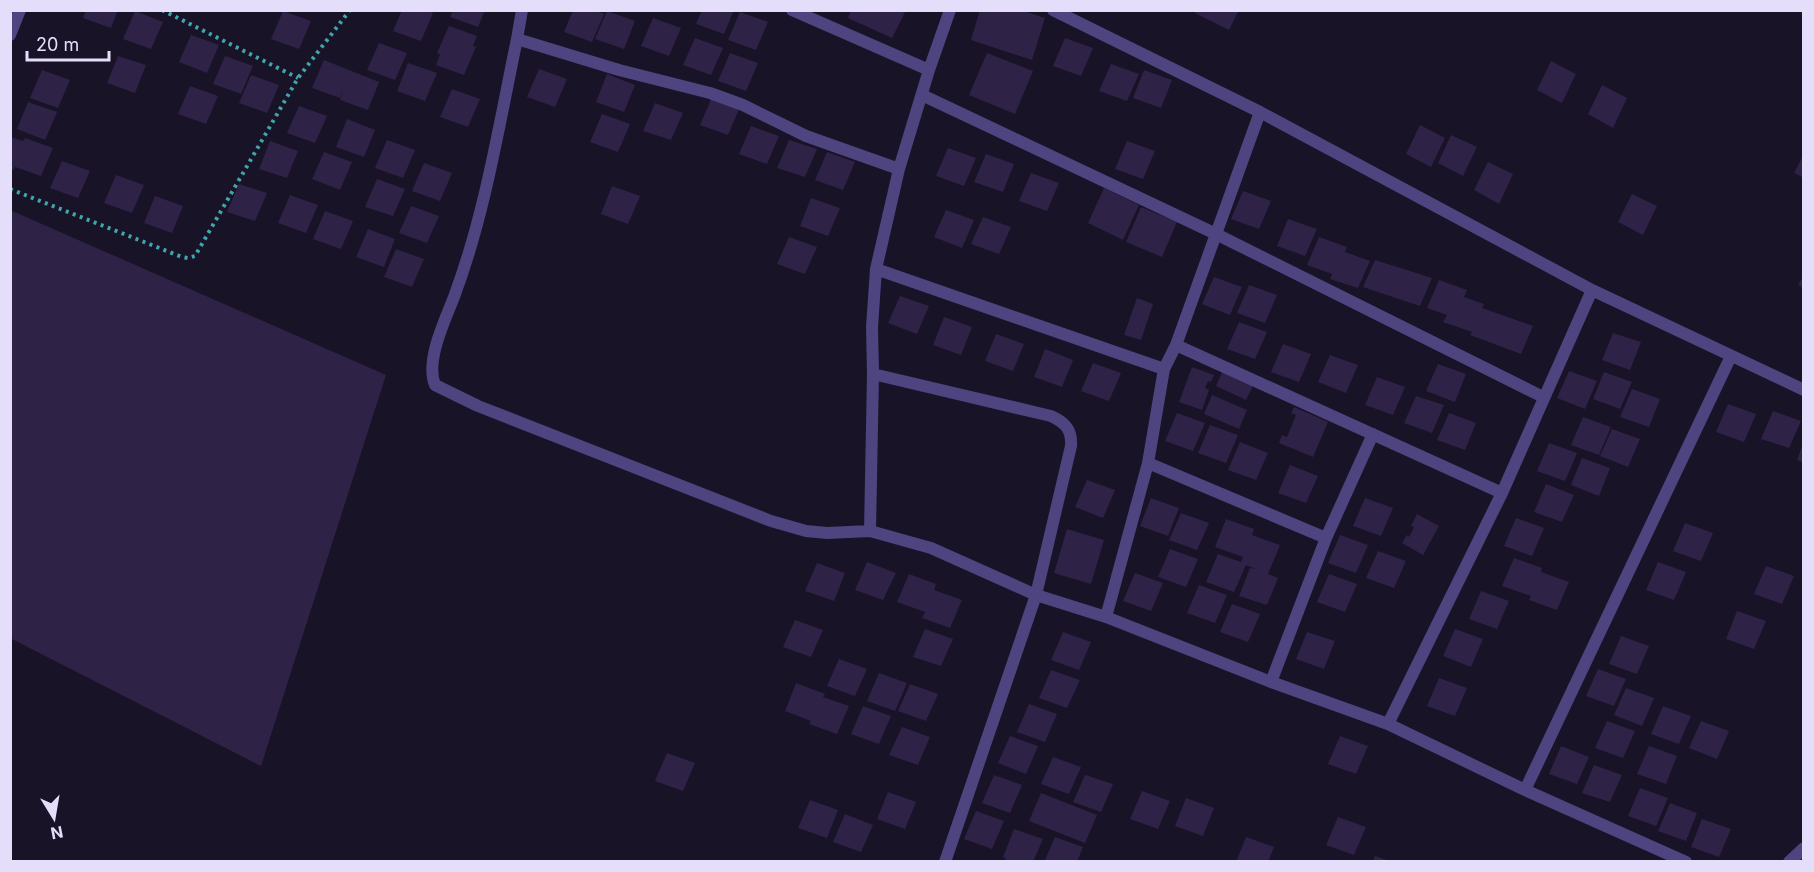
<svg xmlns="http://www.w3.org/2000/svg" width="1814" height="872" viewBox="0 0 1814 872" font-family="Inter,sans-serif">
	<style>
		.building { fill: #2e2246 }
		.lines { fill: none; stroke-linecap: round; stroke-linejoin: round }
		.path { stroke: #40a6ad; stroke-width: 4; stroke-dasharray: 3 4.5; stroke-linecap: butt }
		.minor { stroke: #4e4480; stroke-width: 12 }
		.tertiary { stroke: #4e4480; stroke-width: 12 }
	</style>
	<rect width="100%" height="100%" fill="#191327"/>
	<path class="building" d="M86 10H118L111 28 83 18Z
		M402 10H425L433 13 421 41 393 31Z
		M453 10H485L478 27 450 17Z
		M573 10H593L604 14 592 42 564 32Z
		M702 10H734L724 34 696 24Z
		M851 10H906L892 38 848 18Z
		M980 10H1021L1045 18 1032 60 971 40Z
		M1196 10H1239L1229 30 1195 13Z
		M135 11 163 22 151 49 123 39Z
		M283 11 311 21 299 49 271 39Z
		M607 11 635 21 624 49 595 39Z
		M740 12 768 22 756 50 728 40Z
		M653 18 681 28 669 56 641 46Z
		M449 26 477 36 473 46 476 47 464 75 436 65 440 54 437 53Z
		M191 35 219 45 207 73 179 62Z
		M695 38 723 48 711 75 683 65Z
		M1065 38 1093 48 1081 76 1053 66Z
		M379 43 407 53 395 80 367 70Z
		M730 53 758 63 746 91 718 81Z
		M987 53 1033 71 1015 114 969 95Z
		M118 56 146 65 135 93 107 83Z
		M225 56 253 66 241 94 213 84Z
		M324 60 379 82 368 110 340 100 343 90 340 98 312 88Z
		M1551 61 1576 74 1562 103 1537 90Z
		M408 63 437 73 425 101 397 91Z
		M1111 64 1139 74 1127 101 1099 91Z
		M539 69 567 79 555 107 527 97Z
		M42 70 70 80 58 108 30 98Z
		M1144 70 1172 80 1161 108 1133 98Z
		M607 74 635 85 624 112 596 102Z
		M251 75 279 85 267 113 239 103Z
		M1602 85 1627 98 1613 128 1588 114Z
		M190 86 218 96 206 124 178 114Z
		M452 89 480 99 468 127 440 117Z
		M712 97 740 107 728 135 700 125Z
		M28 102 57 112 45 140 17 129Z
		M655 103 683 113 671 140 643 131Z
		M299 106 327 116 315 143 287 133Z
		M602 114 630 124 618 152 590 142Z
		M347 119 375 130 364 157 336 147Z
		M1420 125 1445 138 1431 167 1406 154Z
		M751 126 779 136 767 164 739 154Z
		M1451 135 1477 147 1463 176 1438 163Z
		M10 137 23 141 25 138 53 148 41 176 15 167 14 170 10 169Z
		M387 140 415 150 403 178 375 168Z
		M789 140 817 149 805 177 777 168Z
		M270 141 298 151 287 178 259 169Z
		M1127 141 1155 151 1143 179 1115 169Z
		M948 148 976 158 964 186 936 176Z
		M324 152 352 162 340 190 312 179Z
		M827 152 855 162 843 190 815 180Z
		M986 154 1014 164 1003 192 974 182Z
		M1804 154V178L1794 173Z
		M62 161 90 171 78 198 50 188Z
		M1488 162 1513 174 1499 204 1474 190Z
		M424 163 452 173 440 201 412 191Z
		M1031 173 1059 183 1047 211 1019 201Z
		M116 175 144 185 132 213 104 203Z
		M377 179 405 189 393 216 365 207Z
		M239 184 267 193 255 221 227 212Z
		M612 186 640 196 628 224 601 214Z
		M1104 188 1139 205 1123 240 1088 223Z
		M1243 191 1271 201 1259 229 1231 219Z
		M1632 194 1657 206 1643 235 1618 222Z
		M290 195 318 205 306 233 278 223Z
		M155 196 183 206 172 233 144 223Z
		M811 198 840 208 828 236 800 226Z
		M411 206 439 216 427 243 399 233Z
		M1141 207 1177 222 1162 257 1126 242Z
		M10 210 386 375 261 766 10 638Z
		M946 210 974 220 962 248 934 237Z
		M325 211 353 221 341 249 313 239Z
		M983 217 1011 227 999 254 971 244Z
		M1288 219 1317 229 1305 256 1277 246Z
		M368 229 395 239 384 267 356 257Z
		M789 237 817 247 805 274 777 264Z
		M1319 237 1347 247 1345 252 1370 261 1358 288 1330 279 1332 274 1307 265Z
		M396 249 424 259 412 287 384 277Z
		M1375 260 1432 278 1420 306 1363 287Z
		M1804 275V288L1798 285Z
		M1214 277 1242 287 1230 315 1202 304Z
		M1439 280 1467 290 1464 297 1484 304 1482 308 1533 326 1521 354 1470 335 1472 332 1443 322 1447 315 1427 308Z
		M1249 285 1277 295 1265 323 1237 313Z
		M900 296 929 306 917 334 888 323Z
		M1137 298 1153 304 1141 340 1124 335Z
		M944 317 972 327 961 355 933 345Z
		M1239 322 1267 332 1255 359 1227 349Z
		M1613 333 1641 342 1630 370 1602 360Z
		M996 334 1024 344 1013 371 985 361Z
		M1283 344 1311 354 1299 382 1271 372Z
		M1045 349 1073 360 1062 387 1034 377Z
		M1330 355 1358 365 1346 393 1318 382Z
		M1093 363 1121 373 1109 401 1081 391Z
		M1438 364 1466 374 1455 402 1426 391Z
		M1192 367 1214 375 1211 382 1208 381 1205 388 1209 390 1202 410 1179 402Z
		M1223 370 1254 384 1246 400 1216 386Z
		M1569 371 1597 381 1585 409 1557 398Z
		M1604 372 1632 382 1620 409 1593 399Z
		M1377 377 1405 387 1393 415 1365 405Z
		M1632 389 1660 399 1649 427 1620 417Z
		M1212 395 1247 410 1239 429 1204 414Z
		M1416 396 1444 405 1432 433 1404 423Z
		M1728 404 1756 414 1744 442 1716 432Z
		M1294 407 1328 422 1313 457 1279 443 1282 435 1287 437 1296 415 1291 413Z
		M1773 411 1801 421 1789 448 1761 439Z
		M1177 413 1205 423 1193 451 1165 441Z
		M1449 413 1476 423 1465 450 1437 440Z
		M1583 417 1611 427 1599 455 1571 445Z
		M1210 425 1238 435 1226 463 1198 453Z
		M1612 429 1640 439 1628 467 1600 456Z
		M1240 442 1268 453 1256 480 1228 470Z
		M1549 443 1577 453 1565 481 1537 471Z
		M1803 444H1804V463L1797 460Z
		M1582 458 1610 468 1599 496 1571 485Z
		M1290 465 1318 476 1306 503 1278 493Z
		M1087 480 1115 490 1103 518 1075 507Z
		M1546 484 1574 495 1562 522 1534 512Z
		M1151 498 1179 508 1168 536 1140 526Z
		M1365 498 1393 508 1381 536 1353 526Z
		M1181 513 1209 523 1197 550 1169 540Z
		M1417 514 1439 526 1423 555 1402 543 1407 535 1409 537 1414 527 1411 526Z
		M1516 518 1544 528 1532 556 1504 546Z
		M1226 519 1254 529 1252 535 1280 545 1268 574 1278 578 1267 605 1239 596 1250 568 1256 569 1246 565 1234 592 1206 582 1218 554 1241 562 1243 557 1215 547Z
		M1685 523 1713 533 1701 561 1673 551Z
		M1067 529 1104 540 1091 584 1054 573Z
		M1340 535 1368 545 1356 573 1328 563Z
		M1170 549 1198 559 1186 587 1158 577Z
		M1378 551 1406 561 1394 588 1366 578Z
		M1514 558 1542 568 1541 572 1569 582 1557 610 1529 600 1531 596 1502 586Z
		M867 562 896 573 883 600 855 590Z
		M1658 562 1686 572 1674 600 1646 590Z
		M817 563 845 573 834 601 805 591Z
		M1766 566 1794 576 1782 604 1754 594Z
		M1135 573 1163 583 1151 611 1123 601Z
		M909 574 936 584 934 590 962 600 950 628 922 618 925 612 897 602Z
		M1329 574 1357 584 1345 612 1317 602Z
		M1199 585 1227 595 1215 623 1187 613Z
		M1481 591 1509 601 1497 629 1469 619Z
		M1232 604 1260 614 1248 642 1220 632Z
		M1737 611 1766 621 1754 649 1726 639Z
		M795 620 823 630 811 657 783 647Z
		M925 629 953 639 941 666 913 657Z
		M1455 629 1483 639 1471 667 1443 656Z
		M1063 632 1091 642 1079 670 1051 660Z
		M1307 632 1335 641 1324 669 1296 659Z
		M1621 636 1649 646 1637 674 1609 664Z
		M839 659 867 669 855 696 827 686Z
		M1598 669 1626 679 1614 706 1586 696Z
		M1051 670 1080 680 1067 708 1039 698Z
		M879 673 907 683 895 711 867 701Z
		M1439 678 1467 688 1455 716 1427 706Z
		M796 683 825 694 823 697 849 706 837 734 809 724 811 721 785 711Z
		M910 684 938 694 926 721 898 711Z
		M1626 688 1654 698 1642 726 1614 715Z
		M1029 704 1057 714 1045 742 1017 732Z
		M863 706 891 716 879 744 851 734Z
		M1663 706 1691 716 1679 744 1651 734Z
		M1607 721 1635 731 1623 758 1595 748Z
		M1701 721 1729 731 1717 759 1689 748Z
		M902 727 930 737 918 765 889 755Z
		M1010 736 1038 746 1026 774 998 763Z
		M1340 736 1368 746 1356 774 1328 764Z
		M1561 746 1589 757 1577 784 1549 774Z
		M1649 746 1677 756 1666 784 1637 774Z
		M667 753 695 763 683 791 655 781Z
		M1053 757 1081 767 1069 794 1041 784Z
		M1594 765 1622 775 1610 802 1582 793Z
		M994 775 1022 785 1010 813 982 803Z
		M1085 775 1113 784 1101 812 1073 802Z
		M1640 788 1668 798 1656 826 1628 816Z
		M1142 791 1170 801 1158 829 1130 819Z
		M888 792 916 802 905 829 877 819Z
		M1041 793 1097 815 1085 843 1029 821Z
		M1186 798 1214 808 1203 836 1175 826Z
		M810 800 838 810 827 838 798 828Z
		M1670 803 1697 813 1686 841 1658 831Z
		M976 811 1004 821 992 849 964 839Z
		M845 814 873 825 861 852 833 842Z
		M1338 817 1366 827 1354 855 1326 845Z
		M1702 819 1731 829 1719 857 1691 847Z
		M1014 829 1043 839 1033 862H1004L1006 858 1003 857Z
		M1055 837 1083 847 1077 862H1044Z
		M1246 837 1274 847 1268 862H1236Z
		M1375 856 1390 861V862H1373Z"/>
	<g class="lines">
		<path class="path" d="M162 10 298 78
			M10 189 182 257 188 258 195 256 298 78 350 10"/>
		<path class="minor" d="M522 10 517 39C499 125 485 214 454 297 445 320 425 361 435 385L478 406 771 521 806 531 827 533 870 531
			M792 10 929 70
			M950 10 929 70 899 169 876 269 872 327 873 374 870 531 931 548 1036 595 1106 617 1271 682 1388 724 1525 790 1686 862
			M1053 10 1260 112 1592 290 1804 390
			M10 35 20 10
			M517 39 619 70 710 93 743 105 806 136 899 169
			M922 95 1216 234 1543 397
			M876 269 1164 369
			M1176 345 1502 493
			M873 374 1051 416C1066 423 1072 430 1071 446L1036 595 945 862
			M1148 463 1326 538 1373 434
			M1106 617 1148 463 1164 369 1176 345 1260 112
			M1271 682 1326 538
			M1388 724 1502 493 1592 290
			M1525 790 1731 356"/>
		<path class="tertiary" d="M1789 862 1804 848"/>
	</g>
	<rect width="1814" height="872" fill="none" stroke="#e5defb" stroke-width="24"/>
	<g transform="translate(54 818) rotate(169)" stroke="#191327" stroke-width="4.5" paint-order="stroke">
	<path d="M0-4.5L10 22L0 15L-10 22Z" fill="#e5defb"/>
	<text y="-9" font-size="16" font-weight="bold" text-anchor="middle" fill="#e5defb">N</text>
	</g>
	<path d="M27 51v9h82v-9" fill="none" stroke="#e5defb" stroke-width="3"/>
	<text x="36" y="51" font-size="18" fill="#e5defb" stroke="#191327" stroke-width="4.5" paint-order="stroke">20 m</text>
</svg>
